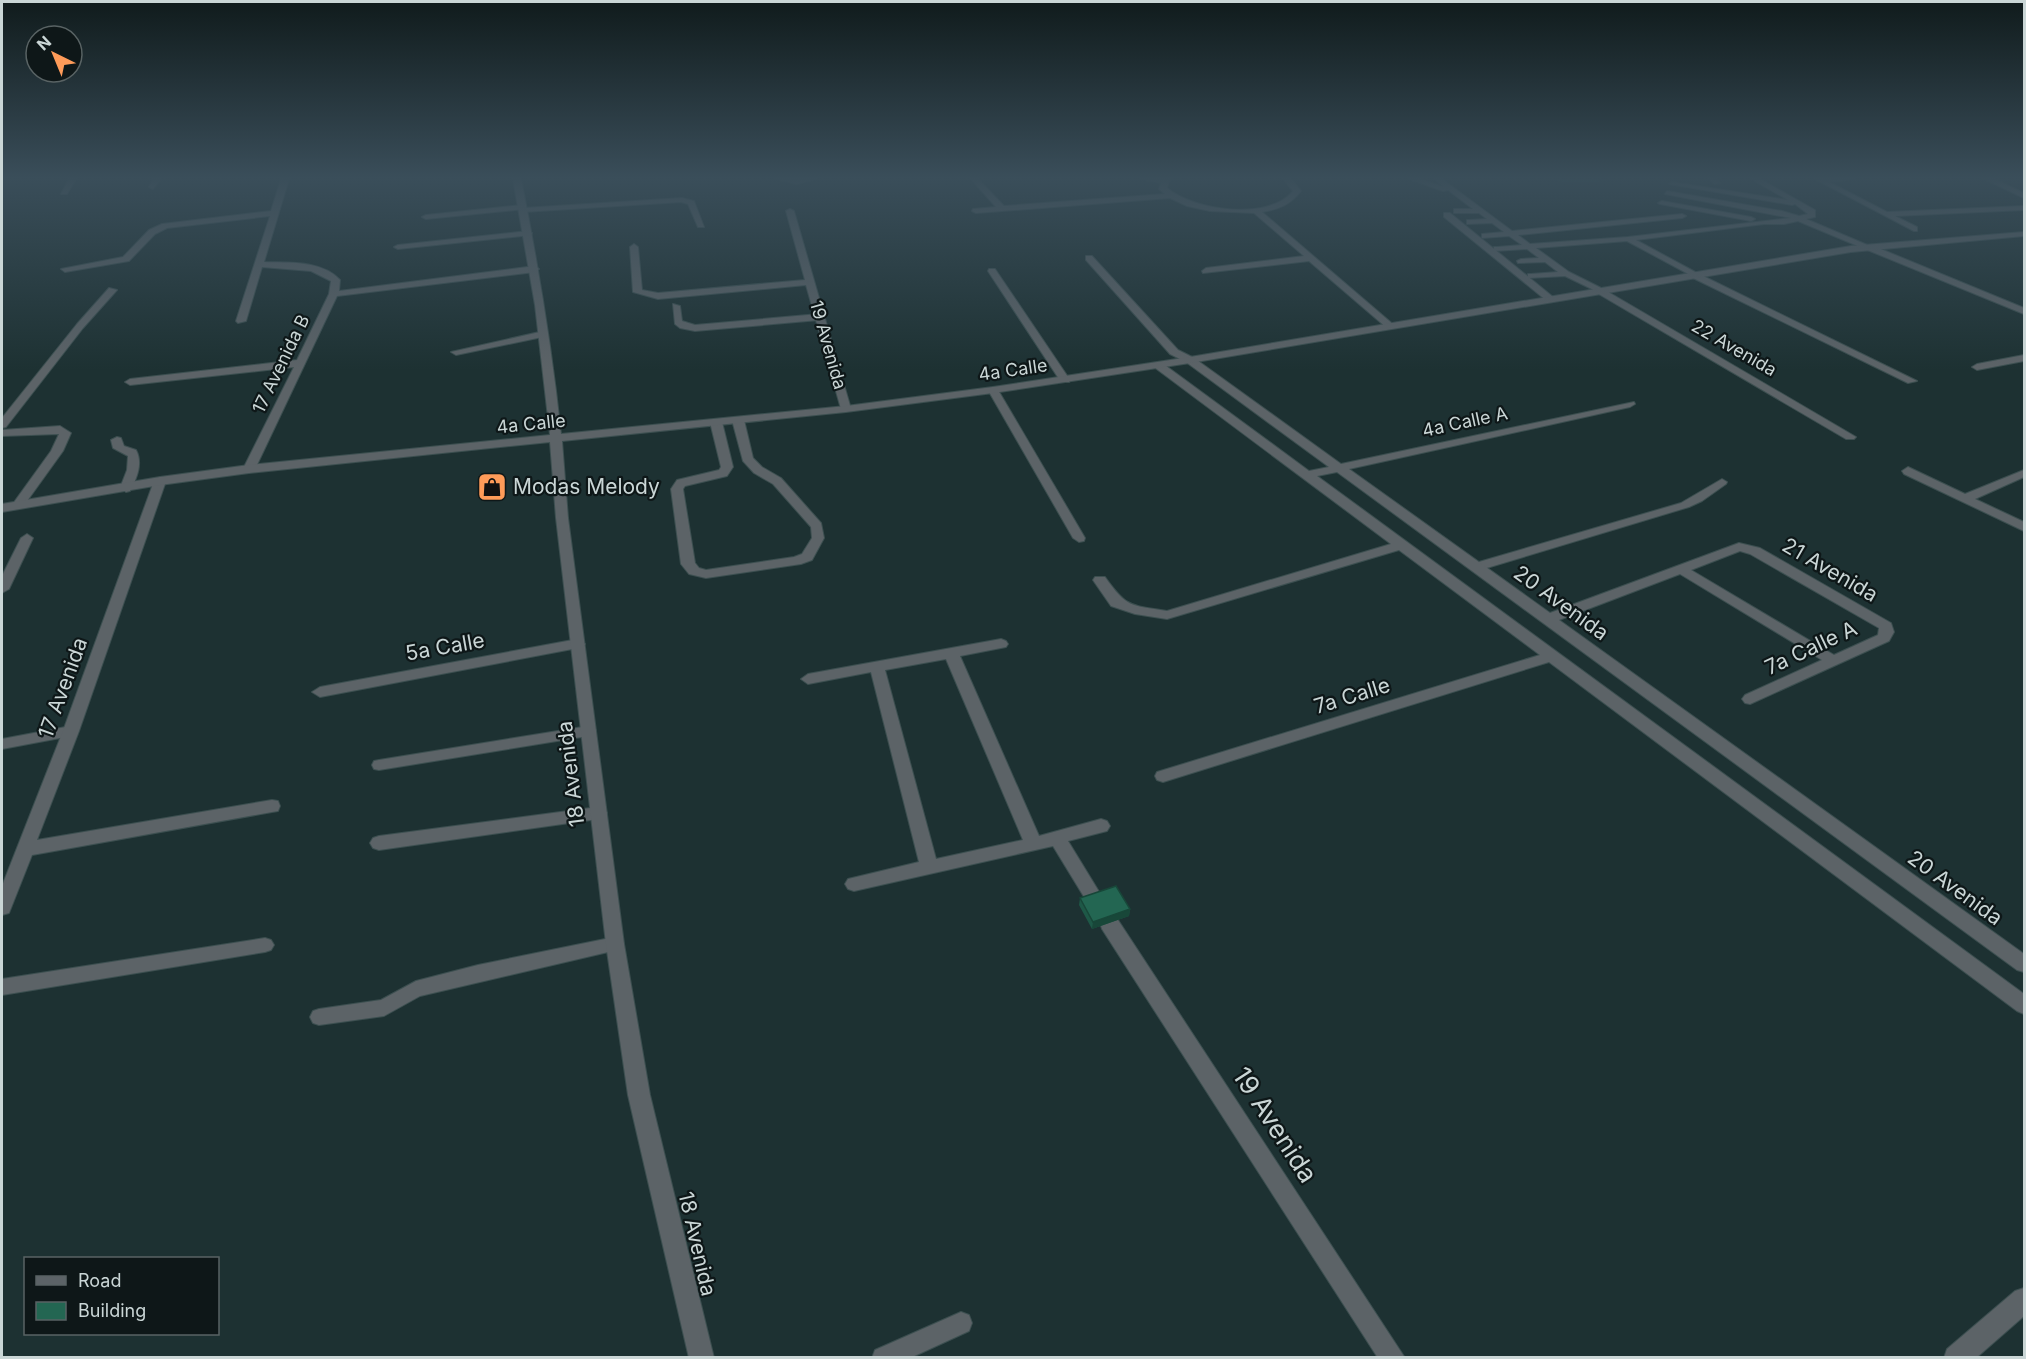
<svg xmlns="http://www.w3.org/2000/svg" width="2026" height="1359" viewBox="0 0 2026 1359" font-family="Inter,sans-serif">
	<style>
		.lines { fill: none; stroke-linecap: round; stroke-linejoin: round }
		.service-casing { stroke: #3c4f50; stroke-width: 2 }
		.minor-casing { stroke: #3c4f50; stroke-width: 2 }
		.tertiary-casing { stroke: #3c4f50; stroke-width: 2 }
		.service { fill: #5c6367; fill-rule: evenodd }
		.minor { fill: #5c6367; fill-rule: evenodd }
		.tertiary { fill: #5c6367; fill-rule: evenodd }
		.wall { fill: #1e5847 }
		.shaded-wall { fill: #184739 }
		.building { fill: #236652; stroke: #184739; stroke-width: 1.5 }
		.labels { text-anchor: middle; stroke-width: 4.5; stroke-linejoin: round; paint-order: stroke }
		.far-street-label { font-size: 18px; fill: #cad6d6; stroke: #0e1718 }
		.poi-label { font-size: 21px; fill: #cad6d6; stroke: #0e1718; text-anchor: start }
		.street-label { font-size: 21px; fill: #cad6d6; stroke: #0e1718 }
		.near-street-label { font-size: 26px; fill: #cad6d6; stroke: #0e1718 }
	</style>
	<rect width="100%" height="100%" fill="#1d3132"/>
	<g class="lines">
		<g class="service-casing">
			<path id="service" d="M1409 179H1420L1444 187 1434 179H1442L1512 231 1682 214 1686 216 1682 218 1518 235 1530 244 1628 237 1791 218 1665 194 1667 191 1782 211 1799 216 1808 214 1795 204 1792 205 1669 184 1672 182 1788 200 1751 179H1760L1815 210V217L1806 219 1872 247 1865 249 1798 221 1784 224H1764L1636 240 1697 273V277H1694L1627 241 1536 248 1569 272 1603 289 1604 291 1600 293 1565 276 1528 278V274H1531L1558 272 1545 262 1518 263 1517 261 1521 259 1539 258 1527 249 1494 251V247H1497L1522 245 1509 236 1482 238V234L1504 232 1492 223 1467 224V220H1470L1487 219 1479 213H1454V209H1473L1448 190 1443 191Z
				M1708 179H1716L1720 183 1715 184Z
				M1662 201 1751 217 1755 219 1751 221 1660 204 1658 203Z
				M522 205H525V209L426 219 422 217 426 215Z
				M528 231 532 233 531 235 398 249 394 247 398 245Z
				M673 304 680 306 682 321 695 325 819 314 823 317 819 320 695 331 680 328 675 324Z
				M544 331 547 332V336L456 355 451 352Z
				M1722 479 1727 482 1726 484 1702 501 1689 507 1480 570 1476 571 1470 567 1472 564 1681 503Z
				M71 726 76 727 78 731 76 735 2 749V739Z
				M589 726 594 727 596 731 594 735 379 770 374 769 372 765 374 761 379 760Z
				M615 937 621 939 624 944 621 949 420 996 384 1016 319 1025 313 1023 310 1017 313 1011 319 1009 381 1000 416 981 478 965Z
				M265 938 271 940 274 945 271 950 265 952 2 995V979Z
				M961 1312 969 1315 972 1323 969 1331 910 1358H872L875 1350Z"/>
		</g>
		<g class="minor-casing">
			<path id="minor" d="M69 179H76L67 194H61Z
				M153 179H161L153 189 149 187Z
				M281 179H289L264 262C289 263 322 260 340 280L339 291 535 266 539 269 535 272 337 296 255 469 249 473 243 469 294 367 130 385 125 382 130 379 297 360 329 294 331 281 311 271 262 267 246 321 238 323 236 321 270 216 167 228 155 234 129 261 65 272 61 269 123 257 149 230 162 224 271 211Z
				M776 179H816L797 184Z
				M971 179H978L1004 206 1165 194 1159 189 1161 183 1141 179H1170L1167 188C1195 211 1269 221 1293 191L1283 179H1291L1301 191C1290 205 1279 209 1262 212L1395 326 1387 328 1309 261 1203 273 1202 271 1206 268 1304 256 1254 213 1210 211 1187 206 1170 198 976 213 972 211 973 209 996 207Z
				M1815 179H1855L1829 182 1887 212 2024 206V210L1895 216 1917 227V231H1914Z
				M1984 179H1994L2024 193V198Z
				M682 198 694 201 704 227H698L688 204 681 202 523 212 519 210 523 208Z
				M790 209 794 211 851 409 850 411H842L841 409 806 285 658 299 633 292 630 247 634 244 638 247 642 290 658 293 805 280 786 211Z
				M1444 213H1450L1553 297V301H1547L1444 217Z
				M1865 245H1871L2024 308V314L1865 249Z
				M1086 256H1092L1178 350 1194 358 1341 464 1634 402 1635 404 1630 407 1349 469 1550 613 1739 543 1760 548 1891 623 1894 632 1889 641 1750 704 1745 703 1742 699 1745 695 1822 660 1680 574 1559 620 2024 954V972L2017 970 1337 472 1317 476 2024 994V1014L2017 1011 1549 662 1163 782 1157 780 1155 776 1157 772 1540 655 1399 550 1167 619 1135 614 1111 606 1093 580 1095 577H1105C1127 608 1130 605 1167 611L1391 544 1154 367V363H1162L1309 471 1329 467 1186 362 1170 354 1086 260ZM1740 551 1750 554 1879 628 1878 635 1834 655 1691 570Z
				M989 269H995L1070 380 1069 382H1061L988 271Z
				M1691 273H1697L1917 381 1908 383 1691 277Z
				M109 288 117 290 83 328 6 427 2 428V418L77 324Z
				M1597 289H1603L1856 437 1854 439H1846L1597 293Z
				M2024 355V361L1977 370 1972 367 1977 364Z
				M993 387 998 390 1085 538 1084 541 1079 542 1073 538 988 390Z
				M738 417 744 420 753 458 762 467 781 478 821 523 824 538 812 560 801 564 706 578 689 574 681 564 671 489 677 480 719 470 721 467 710 422 712 420H720L722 422 733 467 727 476 685 486 683 489 695 563 699 568 706 570 794 557 802 554 812 538 811 527 773 484 754 473 743 461 732 420Z
				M60 426 71 433 63 451 22 508H14L12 505 51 451 59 434 2 436V430Z
				M117 437 121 438 124 446 136 450C143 463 137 478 130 491L126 492 120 488 127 470 128 456 113 448 111 440Z
				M1908 467 1965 494 2024 470V477L1975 499 2024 522V531L1904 474 1902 471Z
				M160 477 166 481 79 731 37 840 272 800 278 801 280 806 278 811 272 812 32 855 11 908 9 913 2 915V886L63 731 154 481Z
				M27 534 33 538 9 589 2 593V576L21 538Z
				M578 639 585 644 583 647 320 697 312 692 320 687Z
				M1001 639 1006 641 1008 644 1006 647 960 656 1039 836 1101 819 1107 821 1110 826 1107 831 1068 841 1101 895 1104 900 1101 905 1095 907 1089 905 1053 846 854 891 848 889 845 884 848 879 919 862 871 672 808 684 801 679 808 674ZM946 659 1023 840 936 859 885 670Z
				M598 807 604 808 607 813 604 818 598 819 379 850 373 848 370 843 373 838 379 836Z
				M1109 915 1116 917 1405 1358H1378L1102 929 1100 923 1102 917Z"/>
		</g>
		<g class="tertiary-casing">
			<path id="tertiary" d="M513 179H521C538 264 552 349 561 434L846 406 993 387 1190 357 1851 246 2024 232V236L1851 252 1190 363 993 393 846 412 562 441 568 518 624 944 650 1095 714 1358H689L628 1095 606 944 556 518 550 442 249 473 160 485 2 512V504L160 477 249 465 550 435 535 305Z
				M2024 1288V1316L1976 1358H1944L1947 1349 2015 1291Z"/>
		</g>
		<use href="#service" class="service"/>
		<use href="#minor" class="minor"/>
		<use href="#tertiary" class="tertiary"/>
	</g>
	<path class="wall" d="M1549 179H1609L1598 182H1564Z
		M1080 898 1130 909 1129 916 1092 929 1079 905Z"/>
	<path class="shaded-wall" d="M1599 179H1609L1598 182Z
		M1130 909 1129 916 1092 929 1093 922Z"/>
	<path class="building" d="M1116 886 1130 909 1093 922 1080 898Z"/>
	<linearGradient id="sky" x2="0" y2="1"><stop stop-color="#101b1c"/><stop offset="0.48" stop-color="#3a4e5a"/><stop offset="1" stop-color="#3a4e5a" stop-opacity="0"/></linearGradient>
	<rect width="2026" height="370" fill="url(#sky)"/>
	<defs>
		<g id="shop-square" transform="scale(1.5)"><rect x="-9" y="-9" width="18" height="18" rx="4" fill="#fe9b59" stroke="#0e1718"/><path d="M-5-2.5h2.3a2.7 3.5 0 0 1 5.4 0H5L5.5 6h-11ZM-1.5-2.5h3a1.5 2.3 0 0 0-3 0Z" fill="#111"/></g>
	</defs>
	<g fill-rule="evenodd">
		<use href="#shop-square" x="492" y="487"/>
	</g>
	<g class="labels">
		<g class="far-street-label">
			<text transform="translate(828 345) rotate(74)" y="6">19 Avenida</text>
			<text transform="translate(1734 348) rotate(30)" y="6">22 Avenida</text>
			<text transform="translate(281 364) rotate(-64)" y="6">17 Avenida B</text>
			<text transform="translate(1013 370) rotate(-8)" y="6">4a Calle</text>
			<text transform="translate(1465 422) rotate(-12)" y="6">4a Calle A</text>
			<text transform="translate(531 424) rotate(-6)" y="6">4a Calle</text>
		</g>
		<g class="poi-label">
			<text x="513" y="494">Modas Melody</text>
		</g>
		<g class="street-label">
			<text transform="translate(1830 570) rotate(30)" y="7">21 Avenida</text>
			<text transform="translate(1561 603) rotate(36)" y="7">20 Avenida</text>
			<text transform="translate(445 647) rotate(-10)" y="7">5a Calle</text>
			<text transform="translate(1811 648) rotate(-25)" y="7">7a Calle A</text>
			<text transform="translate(63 688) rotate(-70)" y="7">17 Avenida</text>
			<text transform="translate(1352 696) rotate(-17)" y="7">7a Calle</text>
			<text transform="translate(571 774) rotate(-97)" y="7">18 Avenida</text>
			<text transform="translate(1955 888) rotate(36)" y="7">20 Avenida</text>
			<text transform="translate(697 1244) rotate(77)" y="7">18 Avenida</text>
		</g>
		<g class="near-street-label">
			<text transform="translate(1275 1125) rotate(57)" y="9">19 Avenida</text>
		</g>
	</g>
	<rect width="2026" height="1359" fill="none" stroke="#cad6d6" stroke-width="6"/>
	<rect x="24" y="1257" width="195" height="78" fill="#0e1718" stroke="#596364" stroke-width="1.5"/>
	<rect x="36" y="1276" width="30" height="9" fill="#5c6367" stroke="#596364" stroke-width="1.5"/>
	<text x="78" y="1287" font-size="18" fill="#cad6d6">Road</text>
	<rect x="36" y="1302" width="30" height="18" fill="#236652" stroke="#596364" stroke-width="1.5"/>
	<text x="78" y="1317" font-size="18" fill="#cad6d6">Building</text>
	<g transform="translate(54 54) rotate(317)"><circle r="28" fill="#0e1718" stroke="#596364" stroke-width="1.5"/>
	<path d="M0-4.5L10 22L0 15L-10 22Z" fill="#fe9b59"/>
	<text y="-9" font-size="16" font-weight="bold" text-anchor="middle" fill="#cad6d6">N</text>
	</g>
</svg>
